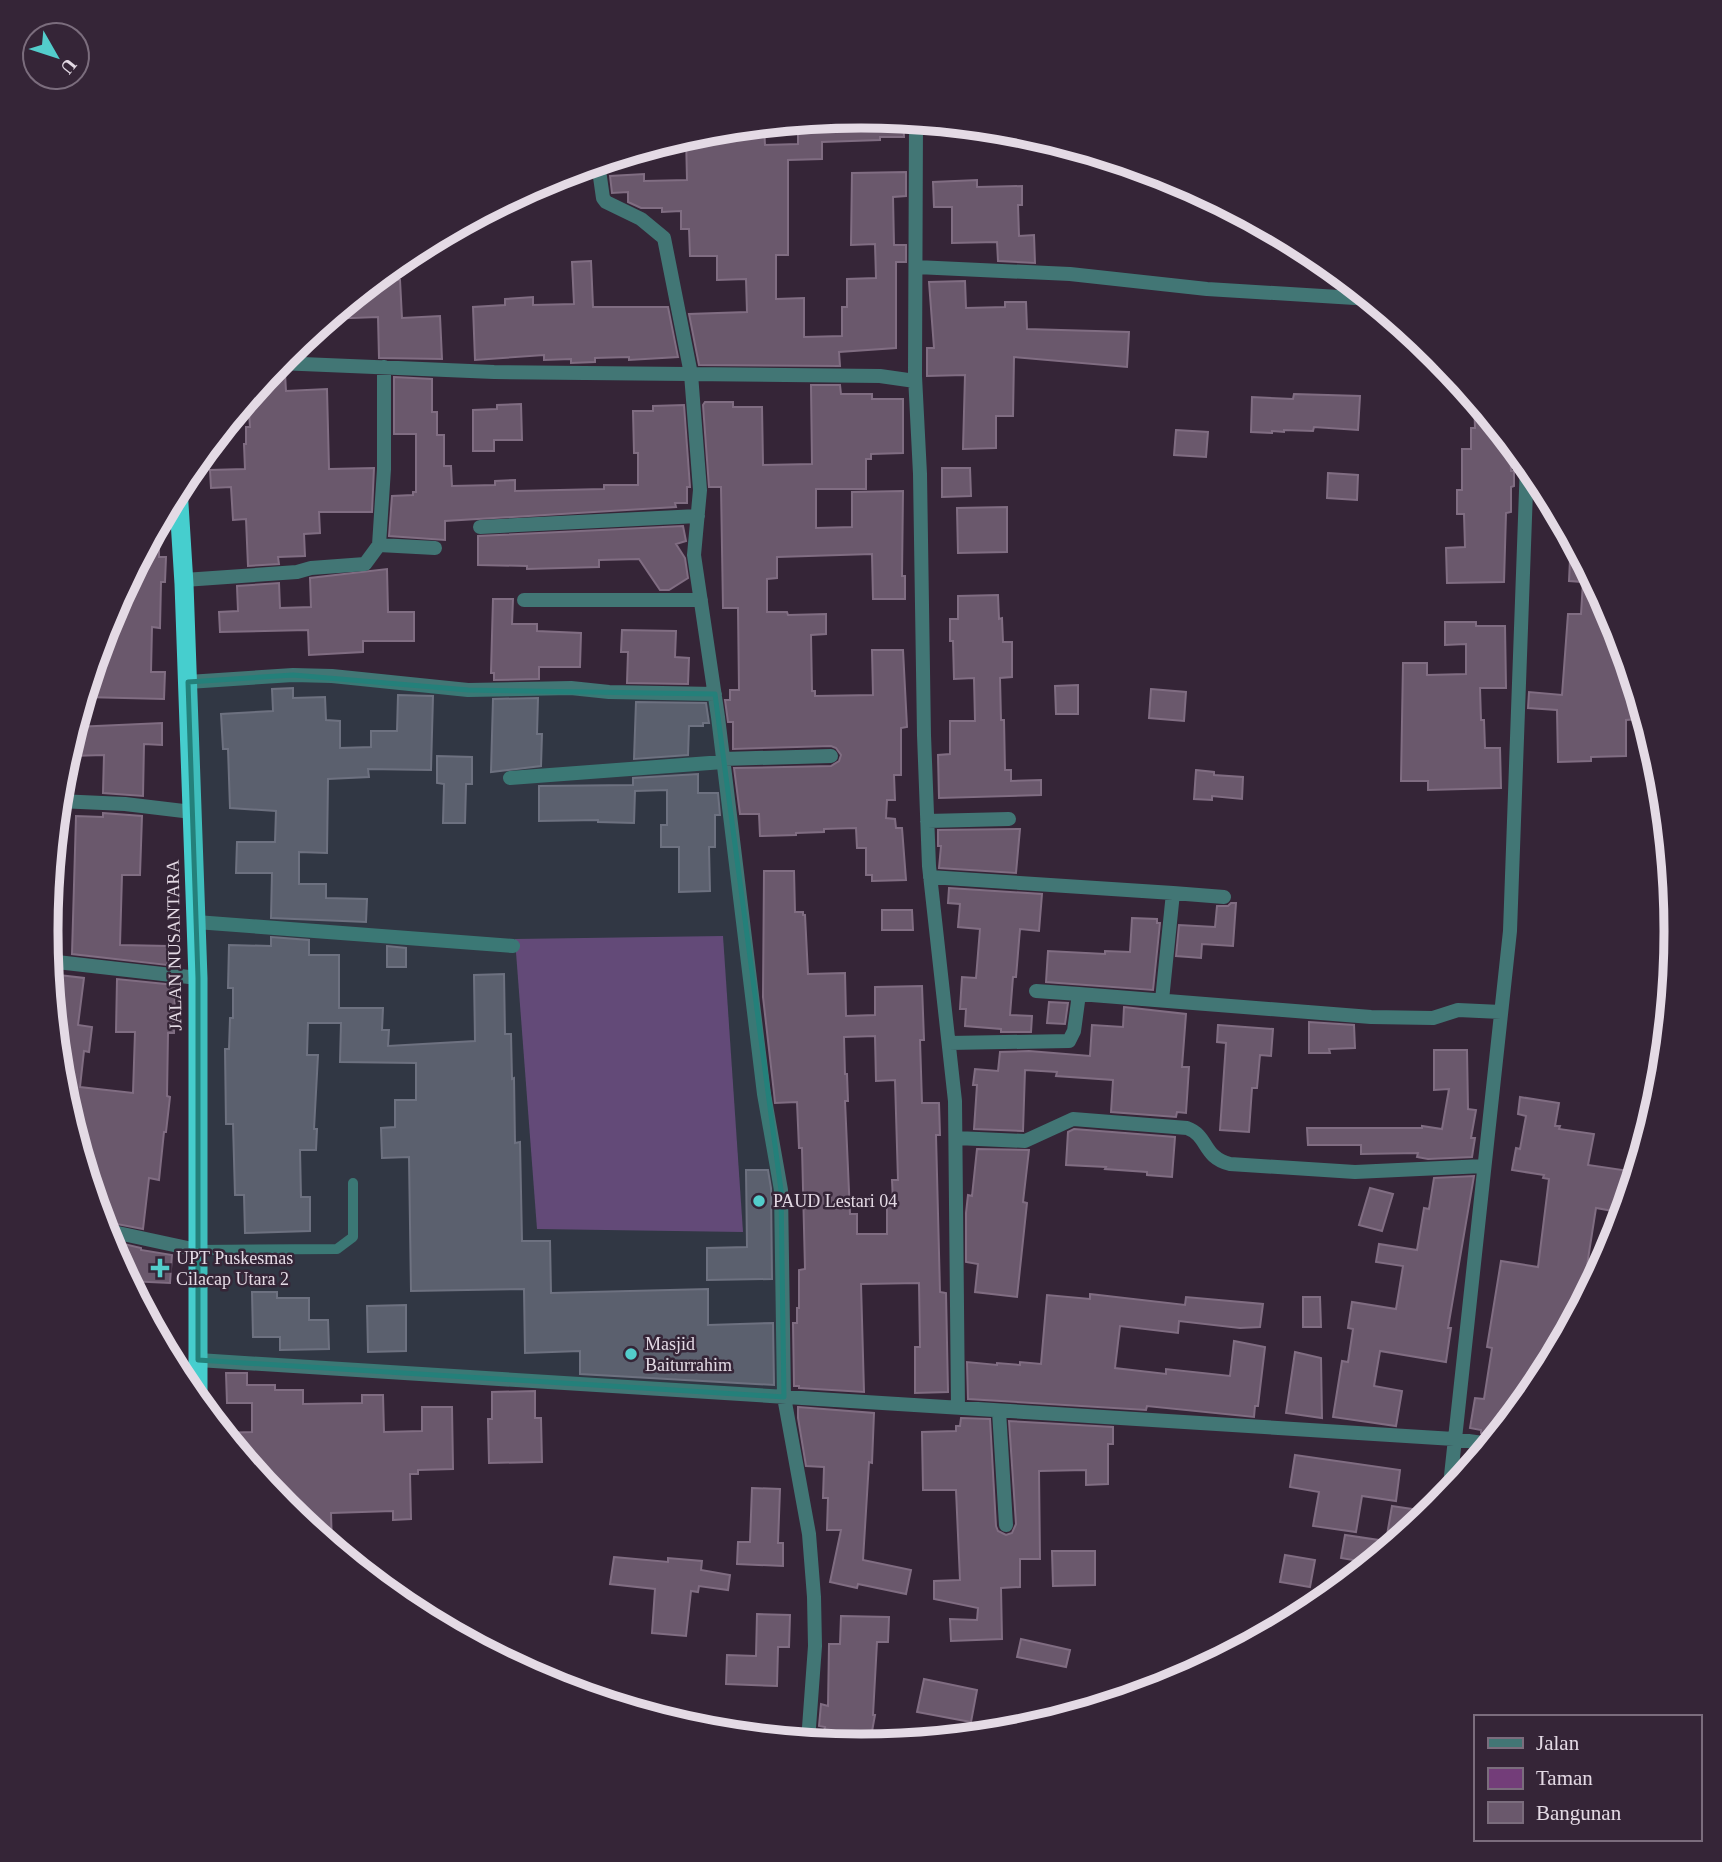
<svg xmlns="http://www.w3.org/2000/svg" width="1722" height="1862" viewBox="0 0 1722 1862" font-family="'Times New Roman',serif">
	<style>
		.green { fill: #733d79 }
		.building { fill: #6a586c; stroke: #806d82; stroke-width: 2; fill-rule: evenodd }
		.lines { fill: none; stroke-linecap: round; stroke-linejoin: round }
		.service { stroke: #427675; stroke-width: 10 }
		.minor { stroke: #427675; stroke-width: 14 }
		.trunk { stroke: #46cece; stroke-width: 19 }
		.marked { fill: #24807a; fill-opacity: 0.2; stroke: #24807a; stroke-width: 5; stroke-linejoin: round }
		.poi-dot { fill: #53cdcb; stroke: #352537; stroke-width: 2.5 }
		.labels { text-anchor: middle; stroke-width: 5; stroke-linejoin: round; paint-order: stroke }
		.street-label { font-size: 18px; fill: #e4dae5; stroke: #352537 }
		.poi-label { font-size: 18px; fill: #e4dae5; stroke: #352537; text-anchor: start }
		.rim { fill: none; stroke: #e4dae5; stroke-width: 9 }
	</style>
	<rect width="100%" height="100%" fill="#352537"/>
	<path class="green" d="M723 936 743 1232 537 1229 515 939Z"/>
	<path class="building" d="M861 116 903 120 904 137H880V140L822 142V159L788 160V255H776V299L804 298V337L842 336V307H847V279L876 278 875 244 851 245 852 173 906 172V196L893 197 894 245H906V262H896V348L839 352 840 366 699 365 689 314 747 312 746 279 717 280V256H690L689 229H681V211L662 212V208H641L628 202V192L612 193 610 176 644 174V181L687 180 686 136 702 131 764 125 765 145 798 144V122Z
		M977 180V187L1022 186V205H1018L1019 236 1034 235 1035 263 998 261 997 242 952 243V207H934L933 182Z
		M591 261 593 307H668L678 357 629 360V357L595 358V362L571 363V359L544 360V355L475 360 473 307 505 305V299L533 297V305L574 304 572 262Z
		M396 263V280H400L402 318 440 316 442 359 379 358 378 317 327 319Z
		M965 281 966 308 1005 307V302H1026L1027 329 1129 332 1127 367 1014 357 1013 416H996V448L963 449 965 375 927 376V348H934L929 282Z
		M272 370 285 373 286 391 327 389 329 469 374 468 372 512H319L320 533 304 534 305 556 278 557 279 564 248 566 246 519 233 520 231 487 211 488 210 470 245 469 244 444H246V427H250L248 398Z
		M394 377 432 379V412H437V435H444V466H451L452 486 495 485V481L515 480V491L604 489V485H638V453H634L633 411H653V406L684 405 690 487H687V503H675L676 507 445 521V540L389 536 392 496 413 495V492H416V434H394Z
		M811 385H840L841 394H872V399H903V453L871 454V459H866V489H816V528L852 527V492L903 491 902 576H905V599H873L872 554 777 557V578L767 579V612H787L788 615 826 614V634L811 635 812 691H815V696L873 695 872 650H903L907 727 901 728V775H894L895 800H887L886 818 895 819 896 828H902L906 880 872 881V875H866V848H857L856 828 824 829V832L796 833V835L760 836 759 814H740L734 768 831 766 839 761 841 755 836 748 831 746 733 749V722H728L725 700H730V690H739L738 608H723L721 487H709L703 405 705 402H733V407H762L763 465 812 464Z
		M1294 394 1360 396 1358 430 1314 427 1313 431 1284 430V432L1272 431V433L1251 432 1252 397 1293 399Z
		M1474 399 1510 442 1511 471H1514V486L1511 487V512L1506 513 1504 582 1447 583 1446 548 1465 547 1464 514H1457V490H1462V449H1471V428H1475Z
		M521 404 522 440H494V451H473V410L497 409V405Z
		M1176 430 1208 432 1206 457 1174 455Z
		M942 468H970L971 496 942 497Z
		M1328 473 1358 475 1357 500 1327 498Z
		M1007 507V552L958 553 957 508Z
		M159 522V557H166L165 582H161L160 628 152 627 151 672H165L164 699 84 697 108 619 120 595H123V590Z
		M683 526 686 541 676 544 685 558 688 578 669 590H660L639 559 599 560V567L527 569V566L478 565V536Z
		M1571 538 1615 619 1640 702V719L1626 720V756L1591 757V761L1558 762 1557 710 1528 708 1529 692 1562 695 1568 614H1581L1583 582 1569 581Z
		M387 569 388 612H414V641H363V652L309 655 308 630 220 632 219 612 238 611 237 586 279 583 280 608 311 607 310 578Z
		M998 595 999 619 1002 618 1003 642H1012V677L1000 678 1001 720H1004L1005 770H1011V781L1041 780V795L939 798 938 755 950 754V721H975L974 678 954 679 953 641H950V619H958V596Z
		M493 599H513L512 624H537V631L581 633 580 667H539V679L494 680V673H491Z
		M1445 622H1476V626H1505L1506 688H1480L1481 720H1484L1485 748H1500L1501 788 1428 790V781H1401L1403 663H1427V675L1466 674V644L1445 645Z
		M622 630 676 631 675 657 689 658 688 684 627 683 628 652H621Z
		M1078 685V714H1056L1055 686Z
		M293 688V698L325 697 326 720 340 721V748L371 747V731H397L398 695 433 696 431 770 368 769 369 777 328 779 327 853 299 852V884H326V898L367 899 366 922 271 918 272 873H236L237 842H275L276 811 230 808 228 749H223L221 714 273 711 272 689Z
		M1151 689 1186 692 1184 721 1149 718Z
		M538 698 537 734H542L541 766 491 772 493 699Z
		M636 702 706 703 709 723H703V726H689L688 755 634 759Z
		M162 723V745L144 744 143 796 103 793 104 755 71 756 70 742 75 727Z
		M437 756 472 757V784H466L465 823H443L444 784 437 783Z
		M1196 770 1214 772V775L1243 777 1242 799 1212 796V800L1194 799Z
		M698 774V793H718L720 815H715V847H709L710 891 679 892V847H661V825H667V790L635 791 634 823 598 822V820L539 821V786L633 785V778Z
		M103 813 142 816 140 875H122L120 945 168 946 167 965 72 954 76 816 103 817Z
		M1020 829 1016 873 939 868 941 846H938V830Z
		M764 871H794L795 912H803V915H805L808 974 845 973 846 1016 875 1015V987L922 986 924 1040H920L922 1103H939L940 1135H936L940 1292 946 1293 948 1392 915 1393V1347H920L919 1283 861 1284 864 1392 799 1388V1386H794L793 1323H797V1308H799V1270L805 1269 802 1148H799L797 1102 775 1103 774 1093 763 997ZM875 1036 876 1081 895 1080 898 1180H892L893 1202H887V1234H857V1214H850L845 1101H848L847 1074H845L844 1037Z
		M949 888 1042 894 1039 931 1020 929 1016 977H1013L1010 1015 1032 1016 1031 1032H1001V1029L965 1026 966 1009H960L962 977 976 978 980 929 958 927 960 904 948 903Z
		M1231 903H1236L1233 946 1202 944 1201 958 1176 956 1179 925 1215 927 1217 906H1228Z
		M882 910H912L913 930H882Z
		M1132 918 1157 919V923H1160L1153 990 1046 982 1048 951 1105 954V951L1130 952Z
		M271 937 309 940V955H339V1008H383L382 1030H389L388 1046 475 1041 474 975 504 974 505 1034H511L512 1079 514 1078 515 1143 520 1142 522 1241H550L551 1293 708 1289V1325L773 1323 774 1385 580 1374V1351L525 1353 524 1289 411 1291 409 1157 382 1158 381 1128 395 1127V1100H416V1063L340 1062 341 1023H308L307 1055H318L314 1129H317L316 1150H300L301 1197H310V1231L245 1233 244 1195H235L233 1124H226L225 1049H229L230 1018H233V988H228L229 945 271 946Z
		M387 946 406 948V967H387Z
		M50 974 84 978 78 1025 92 1027 89 1052 84 1051 80 1087 133 1093 135 1032H116L117 979 175 985 174 1033H168L167 1096 170 1097 166 1132H164L159 1180 149 1178 143 1229 101 1221 79 1148 81 1127 72 1126 61 1090Z
		M1049 1002 1068 1003 1065 1024 1047 1023Z
		M1124 1007 1186 1014 1182 1067H1189L1186 1113 1177 1112 1176 1117 1111 1112 1113 1080 1056 1076 1057 1072 1025 1070 1023 1131 974 1129 977 1085H973L975 1069 998 1071 1000 1052 1029 1051 1090 1056 1092 1025 1123 1027Z
		M1309 1022 1354 1025 1355 1048 1329 1049 1330 1053H1309Z
		M1218 1025 1273 1029 1271 1056 1260 1055 1257 1088H1252L1249 1132 1220 1130 1226 1043 1217 1042Z
		M1434 1050H1467L1468 1109 1476 1110 1471 1138H1475L1472 1157 1428 1159 1417 1157 1418 1153 1361 1154V1145H1308L1307 1128H1422V1126L1442 1129 1449 1089 1434 1090Z
		M1520 1097 1559 1103 1555 1126H1560L1559 1129 1594 1134 1588 1165 1636 1172 1624 1213 1596 1208 1586 1272 1590 1273 1586 1297 1575 1316 1571 1315 1569 1328 1539 1384 1496 1437 1481 1433V1430L1470 1428 1475 1398 1484 1399 1492 1348 1487 1347 1501 1261 1538 1267 1549 1179 1543 1178 1544 1175 1512 1170 1516 1148 1520 1149 1526 1116 1518 1114Z
		M1074 1129 1175 1137 1172 1177 1147 1175V1172L1105 1169 1106 1167 1066 1165 1068 1132Z
		M977 1149 1029 1150 1023 1202 1027 1203 1017 1297 975 1292 978 1264 966 1262V1213L968 1195 972 1196Z
		M746 1170H768L771 1188 772 1279 707 1280V1248L747 1247Z
		M1474 1176 1448 1328H1451L1446 1362 1380 1351 1374 1386 1402 1391 1396 1426 1333 1417 1342 1361 1348 1362 1353 1329 1348 1328 1352 1302 1396 1309 1403 1266 1376 1262 1379 1244 1417 1250 1424 1208 1429 1209 1434 1178Z
		M1370 1188 1393 1194 1382 1231 1359 1225Z
		M107 1240 141 1248V1250L172 1255 170 1283 128 1281Z
		M252 1292H277V1298H309V1320H328L329 1349 280 1350V1337H253Z
		M1090 1294 1185 1305 1186 1297 1263 1304 1260 1327 1240 1328 1179 1321 1178 1333 1120 1326 1115 1368 1166 1374V1369L1230 1376 1234 1341 1265 1347 1258 1406H1255L1254 1417 1147 1406 1146 1410 968 1399 967 1362 997 1365V1363L1020 1365V1362L1041 1364 1047 1295 1090 1299Z
		M1303 1297H1320L1321 1327H1303Z
		M406 1305V1351L368 1352 367 1306Z
		M1295 1352 1321 1358 1322 1418 1286 1413Z
		M226 1373H247V1385H275V1390H303V1404L362 1403V1395H383L384 1432 422 1431V1407H452L453 1469 418 1470V1474H410L411 1519 393 1520V1511L331 1513 332 1546 284 1507 223 1433 252 1432V1403H227Z
		M535 1391V1418H541L542 1462 489 1463 488 1419H492V1392Z
		M798 1407 874 1413 872 1463 869 1462 863 1560 911 1570 906 1594 858 1584 857 1588 830 1582 841 1530H827L828 1498H823L824 1467 806 1466 798 1418Z
		M961 1418 990 1419 996 1526 998 1531 1006 1535 1012 1533 1016 1524 1009 1421 1113 1427V1444H1108V1484L1086 1485V1470L1039 1471 1040 1559H1020V1587L1001 1588 1002 1639 951 1641 950 1619 977 1620 978 1608 934 1599V1581L960 1580 956 1490H923L922 1432 956 1431V1426H960Z
		M1295 1455 1400 1470 1396 1501 1362 1496 1356 1532 1313 1526 1319 1492 1290 1487Z
		M752 1488 780 1489 778 1543H783V1566L737 1564 738 1542H750Z
		M1392 1506 1432 1512 1370 1563 1341 1558 1345 1535 1386 1541Z
		M1052 1551H1095V1585L1053 1586Z
		M1285 1555 1315 1560 1310 1587 1280 1582Z
		M614 1557 668 1562V1558L702 1561 701 1570 730 1575 728 1590 699 1586 698 1592 691 1591 686 1636 652 1633 655 1589 610 1584Z
		M757 1614 790 1615 789 1647H778L777 1686 726 1684 727 1655 756 1656Z
		M841 1616 889 1617 888 1642H877L873 1715H875L871 1737 868 1736 866 1746 821 1743 825 1727 819 1726 821 1704 828 1706 829 1644H840Z
		M1021 1639 1070 1650 1066 1667 1017 1657Z
		M924 1679 977 1690 971 1722 917 1712Z"/>
	<g class="lines">
		<path class="service" d="M197 1250 337 1249 353 1237V1183"/>
		<path class="minor" d="M916 121 915 376 920 474 924 735 929 866 955 1101 958 1408
			M598 163 603 198 606 202 641 219 664 238 691 374 700 490 694 555 718 717 764 1094 781 1190 784 1397 809 1534 814 1597 815 1646 808 1741
			M916 267 1070 274 1207 289 1371 299
			M278 363 494 372 880 376 915 381
			M480 527 698 516
			M379 545 384 469V367
			M184 580 297 572 311 568 365 564 379 545 435 548
			M524 600H701
			M188 682 293 675 332 676 468 690 571 688 609 692 715 694
			M723 759 831 756
			M510 778 723 762
			M58 801 125 804 192 812
			M927 821 1009 819
			M930 877 1173 893 1162 1000
			M1173 893 1224 897
			M196 922 513 946
			M48 961 198 978
			M1036 991 1079 994
			M949 1043 1069 1041 1074 1031 1079 994 1371 1017 1433 1018 1458 1010 1501 1012
			M956 1138 1025 1141 1073 1119 1187 1128C1209 1136 1202 1157 1230 1164L1355 1172 1484 1166
			M104 1230 197 1250
			M198 1360 1454 1439 1490 1444
			M179 1377 198 1380
			M999 1411 1006 1525
			M1449 1494 1510 931 1527 463"/>
		<path class="trunk" d="M178 488 184 584 198 978V1402"/>
	</g>
	<path class="marked" d="M293 675 468 690 715 694 781 1190 784 1397 198 1360V978L188 682Z"/>
	<g class="poi-dot">
		<circle cx="759" cy="1201" r="7"/>
		<path d="M156.5 1257.5h7v7h7v7h-7v7h-7v-7h-7v-7h7z"/>
		<circle cx="631" cy="1354" r="7"/>
	</g>
	<g class="labels">
		<g class="street-label">
			<text transform="translate(174 945) rotate(-91)" y="6">JALAN NUSANTARA</text>
		</g>
		<g class="poi-label">
			<text x="773" y="1207">PAUD Lestari 04</text>
			<text x="176" y="1264">UPT Puskesmas<tspan x="176" dy="21">Cilacap Utara 2</tspan></text>
			<text x="645" y="1350">Masjid<tspan x="645" dy="21">Baiturrahim</tspan></text>
		</g>
	</g>
	<path d="M0 0H1722V1862H0ZM58 931a803 803 0 1 1 1606 0a803 803 0 1 1-1606 0Z" fill="#352537" fill-rule="evenodd"/>
	<path class="rim" d="M58 931a803 803 0 1 1 1606 0a803 803 0 1 1-1606 0Z"/>
	<rect x="1474" y="1715" width="228" height="126" fill="#352537" stroke="#7b6d7d" stroke-width="2"/>
	<rect x="1488" y="1738" width="35" height="10" fill="#427675" stroke="#7b6d7d" stroke-width="2"/>
	<text x="1536" y="1750" font-size="21" fill="#e4dae5">Jalan</text>
	<rect x="1488" y="1768" width="35" height="21" fill="#733d79" stroke="#7b6d7d" stroke-width="2"/>
	<text x="1536" y="1785" font-size="21" fill="#e4dae5">Taman</text>
	<rect x="1488" y="1802" width="35" height="21" fill="#6a586c" stroke="#7b6d7d" stroke-width="2"/>
	<text x="1536" y="1820" font-size="21" fill="#e4dae5">Bangunan</text>
	<g transform="translate(56 56) rotate(129)"><circle r="33" fill="#352537" stroke="#7b6d7d" stroke-width="2"/>
	<path d="M0-5L12 26L0 18L-12 26Z" fill="#53cdcb"/>
	<text y="-10" font-size="19" font-weight="bold" text-anchor="middle" fill="#e4dae5">U</text>
	</g>
</svg>
